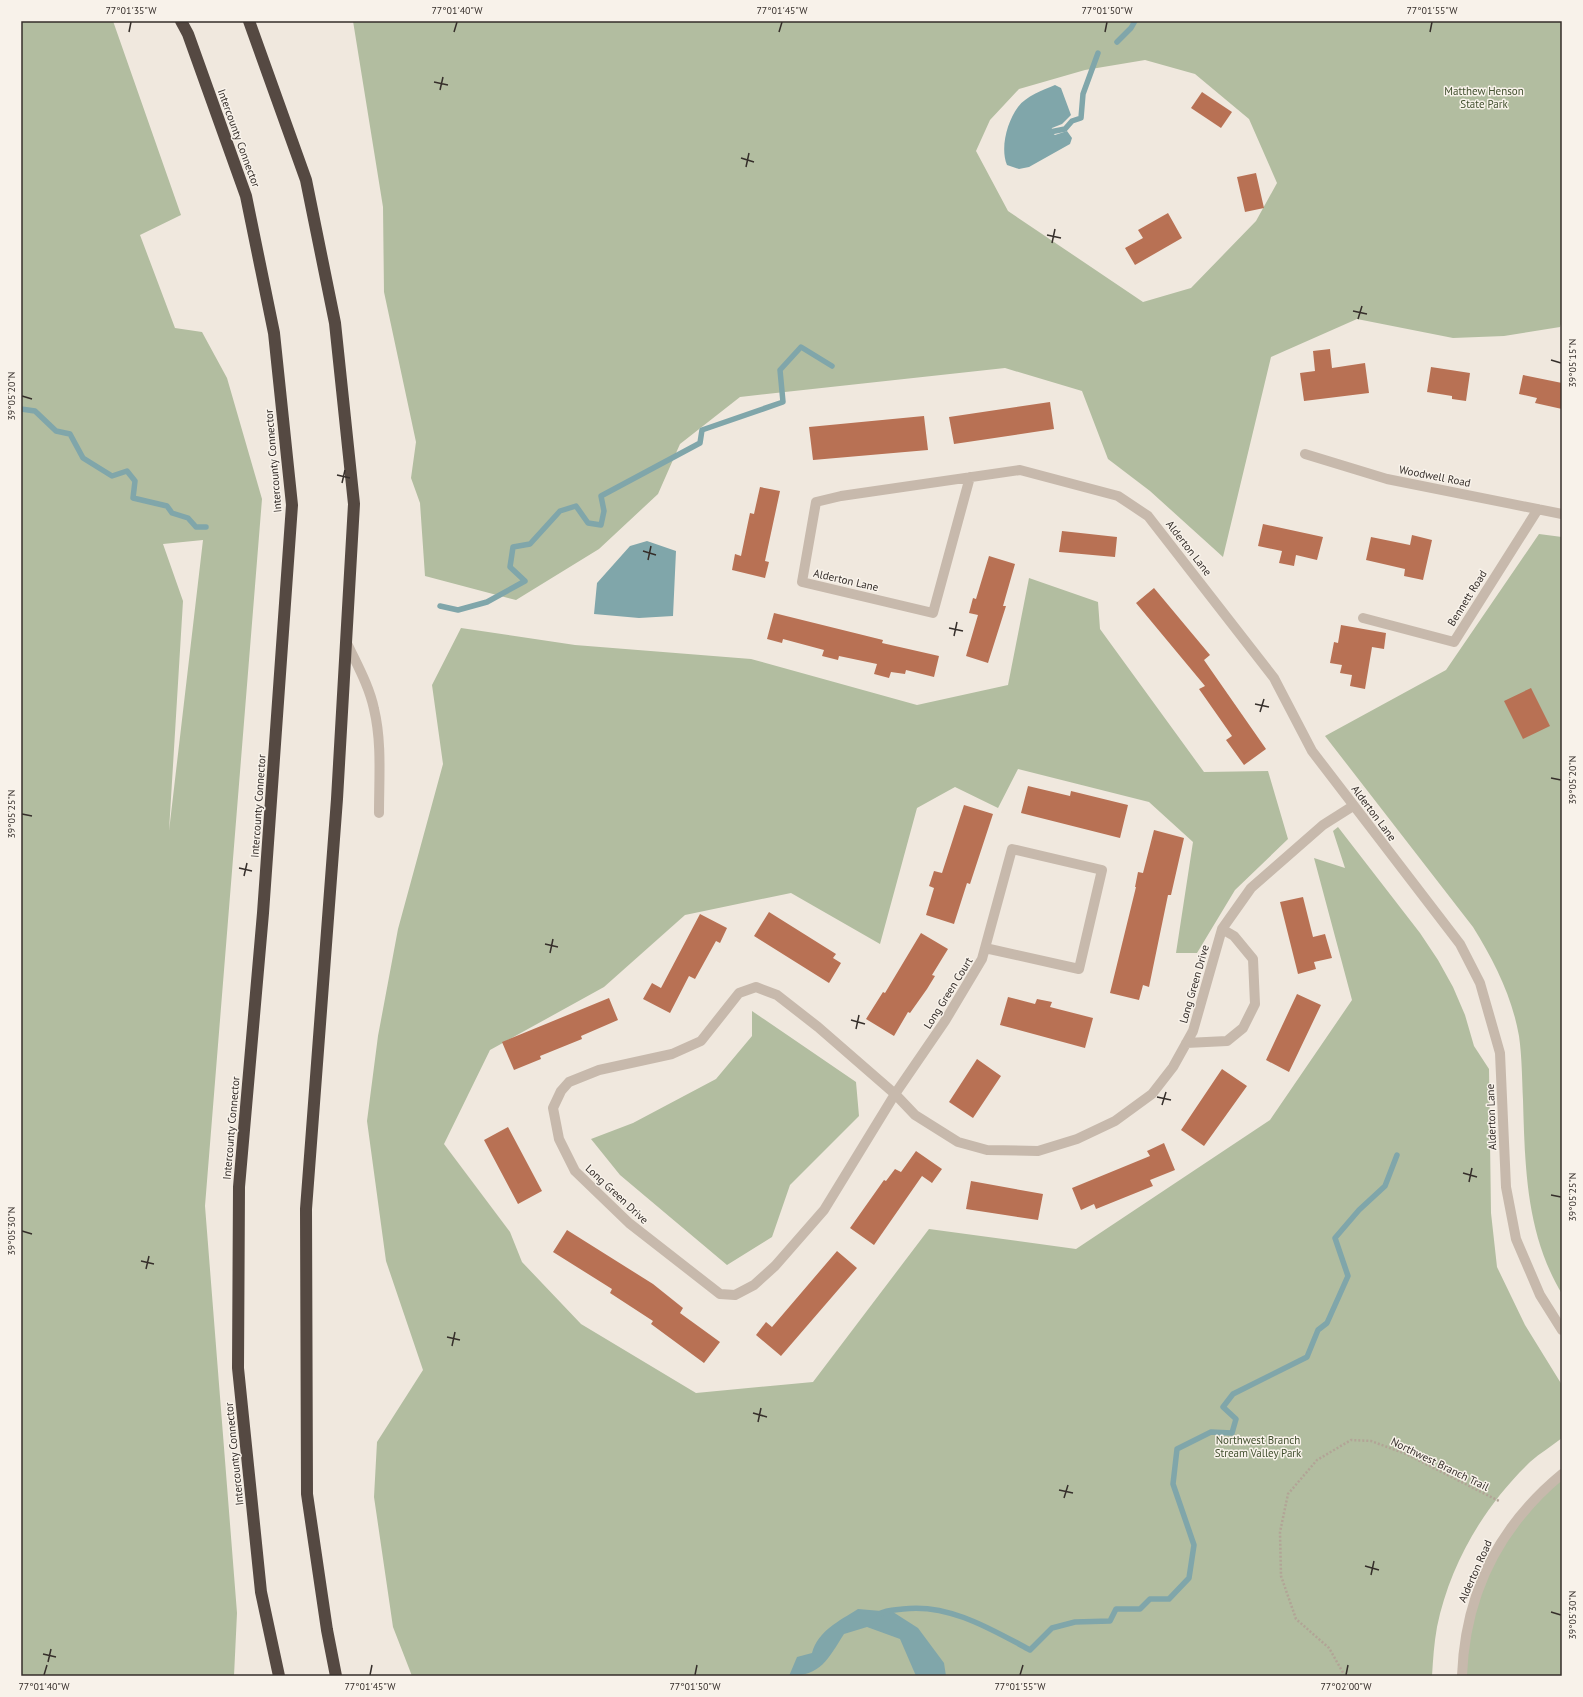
<svg xmlns="http://www.w3.org/2000/svg" width="1583" height="1697" viewBox="0 0 1583 1697" font-family="'PT Sans',sans-serif">
	<style>
		.green { fill: #b2bda0; fill-rule: evenodd }
		.water { fill: #80a6aa }
		.lines { fill: none; stroke-linecap: round; stroke-linejoin: round }
		.stream { stroke: #80a6aa; stroke-width: 5.5 }
		.building { fill: #b87154 }
		.path { stroke: #b2a496; stroke-width: 2.5; stroke-dasharray: 2 2; stroke-linecap: butt }
		.minor { stroke: #c7b9ac; stroke-width: 10 }
		.highway { stroke: #554942; stroke-width: 12 }
		.ticks { fill: none; stroke: #352e2a; stroke-width: 1.5 }
		.labels { text-anchor: middle; stroke-width: 3; stroke-linejoin: round; paint-order: stroke }
		.park-label { font-size: 11px; fill: #435130; stroke: #f8f2ea }
		.street-label { font-size: 11px; fill: #352e2a; stroke: #f8f2ea }
		.neatline { fill: none; stroke: #352e2a; stroke-width: 1.5 }
		.ticks-label { font-size: 10px; text-anchor: middle; fill: #352e2a }
	</style>
	<rect width="100%" height="100%" fill="#f0e8de"/>
	<path class="green" d="M21 21H113L181 215 140 235 175 328 202 332 227 378 262 499 205 1206 237 1613 234 1676H21ZM203 540 169 831 183 601 163 544Z
		M353 21H1562V321L1560 327 1504 336 1453 338 1357 319 1271 357 1223 557 1150 491 1108 459 1082 391 1005 368 740 397 680 444 658 494 599 549 516 600 425 576 420 503 411 478 416 442 384 292 383 207ZM1145 60 1195 74 1249 119 1277 183 1256 221 1191 288 1143 302 1008 211 976 151 990 120 1019 89 1085 70Z
		M1539 534 1562 537V1294C1526 1234 1525 1167 1523 1100 1522 1079 1522 1057 1519 1036 1512 996 1494 961 1473 927L1325 736 1446 670Z
		M1029 578 1098 602 1100 629 1204 772 1268 771 1288 839 1235 890 1197 953H1176L1193 842 1149 802 1018 769 998 808 955 787 917 808 880 944 791 893 685 915 604 987 490 1050 444 1144 510 1232 522 1262 581 1324 696 1393 813 1382 929 1229 1076 1249 1270 1120 1352 1000 1314 858 1345 868 1333 831 1338 827 1420 933 1438 960 1453 987 1465 1015 1474 1046 1489 1069 1491 1213 1497 1267 1525 1325 1562 1385V1438C1552 1446 1540 1453 1530 1462 1484 1506 1450 1564 1437 1627 1434 1643 1433 1660 1432 1676H412L393 1627 374 1497 377 1442 423 1370 386 1261 367 1121 378 1036 398 929 443 764 432 685 461 628 575 645 751 659 917 705 1008 685Z
		M752 1011 856 1082 859 1116 790 1185 772 1237 727 1265 620 1175 591 1139 633 1123 716 1079 752 1036Z
		M1562 1474V1676H1462L1471 1607 1506 1534Z"/>
	<path class="water" d="M1055 85 1061 88 1071 115 1062 124 1052 128 1051 132 1055 135 1067 131 1072 138 1070 144 1029 167 1019 169 1007 165C1000 148 1007 122 1018 107 1026 96 1043 90 1055 85Z
		M647 541 676 551 673 616 639 618 594 614 597 583 630 546Z
		M858 1609 893 1612 918 1628 944 1663 946 1676H916L900 1639 867 1627 844 1634C828 1659 821 1676 789 1676L797 1657 812 1653C818 1631 839 1621 858 1609Z"/>
	<g class="lines">
		<path class="stream" d="M1117 42 1131 28 1135 21
			M1050 132 1065 129 1072 121 1081 118 1083 94 1098 53
			M21 409 35 411 56 431 70 434 83 458 112 476 127 471 135 481 133 498 167 506 172 513 188 518 196 527H206
			M440 606 458 610 487 602 525 581 510 567 513 547 530 544 560 511 576 506 588 523 601 525 604 511 601 496 700 443 702 430 783 402 780 370 801 347 832 366
			M879 1614C886 1610 894 1610 903 1609 948 1603 991 1629 1030 1650L1052 1628 1075 1622 1110 1621 1116 1609H1140L1150 1599H1169L1189 1578 1194 1545 1173 1484 1177 1449 1211 1432 1232 1433 1236 1419 1223 1407 1233 1394 1307 1357 1318 1330 1327 1323 1348 1276 1335 1238 1359 1210 1385 1186 1397 1155"/>
	</g>
	<path class="building" d="M1202 92 1232 112 1221 128 1191 108Z
		M1256 173 1264 208 1245 212 1237 177Z
		M1168 213 1182 238 1135 265 1125 248 1143 238 1138 230Z
		M1330 349 1332 368 1365 363 1369 393 1304 401 1300 373 1315 371 1313 351Z
		M1431 367 1470 373 1466 401 1452 399V396L1427 392Z
		M1523 375 1562 383V409L1535 403 1537 398 1519 394Z
		M1050 402 1054 429 954 444 949 417Z
		M924 416 928 450 813 460 809 427Z
		M760 487 780 491 765 561 769 562 765 578 732 570 735 554 741 556 750 513 754 514Z
		M1263 524 1323 537 1317 560 1296 555 1294 566 1279 563 1282 551 1258 546Z
		M1062 531 1117 537 1115 557 1059 552Z
		M1412 535 1432 540 1423 580 1404 576 1405 569 1366 560 1371 537 1410 545Z
		M989 556 1015 564 1003 606H1006L988 663 966 656 978 615 969 613 973 598 976 599Z
		M1154 588 1210 655 1204 660 1266 749 1244 765 1226 740 1232 736 1199 689 1205 686 1136 603Z
		M774 613 883 640 882 643 939 656 934 677 906 670 905 674 891 672 889 678 874 674 877 664 839 656 838 660 822 656 824 650 783 639 782 643 767 639Z
		M1341 625 1386 633 1384 649 1372 647 1365 689 1350 686 1352 675 1340 673 1342 665 1330 663 1334 642 1338 643Z
		M1531 688 1550 726 1523 739 1504 701Z
		M1028 786 1070 796 1071 791 1128 805 1120 838 1021 813Z
		M964 805 993 814 970 884 967 883 954 924 926 915 934 888 929 886 934 871 942 873Z
		M1154 830 1184 838 1171 895H1168L1149 987 1143 985 1139 1000 1110 993 1136 887H1135L1138 872 1143 873Z
		M1303 897 1313 937 1325 934 1332 958 1314 962 1316 969 1298 974 1280 902Z
		M769 912 836 954 833 958 841 963 829 983 754 936Z
		M700 914 727 928 720 943 716 941 695 979 689 976 670 1013 643 999 652 983 661 988Z
		M921 933 948 949 932 975 935 976 927 989 910 1013 908 1012 894 1036 866 1019 883 992 885 993Z
		M1297 994 1321 1005 1289 1072 1266 1060Z
		M1008 997 1035 1004 1037 999 1052 1002 1050 1007 1093 1018 1085 1048 1000 1025Z
		M609 998 618 1020 581 1036 582 1039 540 1056 541 1059 514 1070 502 1042Z
		M977 1059 1001 1076 973 1118 949 1102Z
		M1222 1069 1247 1086 1204 1146 1181 1130Z
		M508 1127 542 1191 518 1204 484 1140Z
		M1164 1143 1175 1170 1150 1180 1153 1186 1096 1209 1094 1204 1081 1210 1072 1188 1150 1156 1147 1151Z
		M916 1151 942 1169 932 1183 922 1176 874 1245 850 1228 884 1180 886 1181 895 1169 901 1172Z
		M971 1181 1043 1194 1038 1220 966 1209Z
		M567 1230 653 1284 683 1308 680 1313 720 1342 704 1363 651 1324 653 1321 610 1293 612 1289 553 1252Z
		M837 1251 857 1268 781 1356 756 1335 766 1322 772 1327Z"/>
	<g class="lines">
		<path class="path" d="M1345 1676 1329 1648 1296 1619 1281 1576 1280 1532 1288 1494 1317 1460 1351 1440 1371 1441 1406 1454 1499 1501"/>
		<path class="minor" d="M1305 454 1387 479 1562 514
			M970 477 933 613 802 582 816 502 841 496 1020 470 1118 496 1148 516 1274 678 1312 751 1460 944 1480 983 1500 1053 1506 1187 1516 1239 1540 1295 1562 1330
			M1363 618 1454 642 1538 509
			M346 641C356 663 369 685 374 709 382 742 379 778 379 813
			M985 948 1079 969 1102 870 1012 849 982 959 945 1021 895 1094 915 1115 958 1142 987 1150 1038 1151 1077 1139 1115 1121 1152 1094 1173 1067 1193 1031 1222 929 1251 888 1323 825 1353 806
			M756 987 777 995 818 1027 895 1094 824 1210 775 1266 754 1285 735 1295 720 1294 629 1223 575 1171 559 1139 553 1108 561 1091 569 1082 599 1070 672 1054 701 1041 739 993Z
			M1186 1043 1227 1041 1243 1028 1255 1004 1253 959 1234 936 1222 929
			M1462 1676C1465 1594 1499 1526 1562 1474"/>
		<path class="highway" d="M181 21 188 34 246 196 274 333 292 505 263 913 239 1187 238 1368 261 1592 279 1676
			M249 21 306 180 335 323 354 504 337 799 306 1209 307 1494 327 1630 336 1676"/>
	</g>
	<path class="ticks" d="M129 32 131 22M454 32 457 22M779 32 782 22M1105 32 1107 22M1430 32 1432 22M434 82 448 85M440 90 443 77M741 158 754 162M746 167 749 153M1047 235 1061 238M1052 243 1055 229M1353 311 1367 314M1358 319 1362 306M1551 360 1561 363M22 396 32 399M337 475 350 478M342 483 345 470M643 551 656 555M648 560 651 546M949 628 963 631M954 636 957 622M1255 704 1269 707M1260 712 1264 699M1551 778 1561 780M22 814 32 816M239 868 252 871M244 876 247 863M545 944 558 947M550 953 553 939M851 1020 865 1024M856 1029 859 1015M1157 1097 1171 1100M1162 1105 1166 1092M1463 1173 1477 1177M1469 1182 1472 1168M1551 1195 1561 1197M22 1231 32 1234M141 1261 154 1264M146 1269 149 1256M447 1337 460 1340M452 1346 455 1332M753 1413 767 1417M758 1422 761 1408M1059 1490 1073 1493M1064 1498 1068 1485M1365 1566 1379 1570M1371 1575 1374 1561M1551 1612 1561 1615M43 1654 56 1657M48 1662 51 1649M44 1675 47 1665M370 1675 372 1665M695 1675 697 1665M1020 1675 1023 1665M1346 1675 1348 1665"/>
	<g class="labels">
		<g class="park-label">
			<text x="1484" y="95">Matthew Henson<tspan x="1484" dy="13">State Park</tspan></text>
			<text x="1258" y="1444">Northwest Branch<tspan x="1258" dy="13">Stream Valley Park</tspan></text>
		</g>
		<g class="street-label">
			<text transform="translate(239 138) rotate(70)" y="4">Intercounty Connector</text>
			<text transform="translate(273 461) rotate(-95)" y="4">Intercounty Connector</text>
			<text transform="translate(1435 476) rotate(11)" y="4">Woodwell Road</text>
			<text transform="translate(1189 548) rotate(52)" y="4">Alderton Lane</text>
			<text transform="translate(846 580) rotate(13)" y="4">Alderton Lane</text>
			<text transform="translate(1467 598) rotate(-58)" y="4">Bennett Road</text>
			<text transform="translate(258 806) rotate(-86)" y="4">Intercounty Connector</text>
			<text transform="translate(1374 813) rotate(53)" y="4">Alderton Lane</text>
			<text transform="translate(1194 984) rotate(-74)" y="4">Long Green Drive</text>
			<text transform="translate(948 993) rotate(-58)" y="4">Long Green Court</text>
			<text transform="translate(1491 1117) rotate(-92)" y="4">Alderton Lane</text>
			<text transform="translate(231 1128) rotate(-85)" y="4">Intercounty Connector</text>
			<text transform="translate(617 1194) rotate(43)" y="4">Long Green Drive</text>
			<text transform="translate(234 1454) rotate(-96)" y="4">Intercounty Connector</text>
			<text transform="translate(1440 1464) rotate(26)" y="4">Northwest Branch Trail</text>
			<text transform="translate(1475 1571) rotate(-66)" y="4">Alderton Road</text>
		</g>
	</g>
	<rect width="1583" height="1697" fill="none" stroke="#f8f2ea" stroke-width="44"/>
	<rect x="22" y="22" width="1539" height="1653" class="neatline"/>
	<g class="ticks-label">
		<text x="131" y="14">77°01'35"W</text>
		<text x="457" y="14">77°01'40"W</text>
		<text x="782" y="14">77°01'45"W</text>
		<text x="1107" y="14">77°01'50"W</text>
		<text x="1432" y="14">77°01'55"W</text>
		<text transform="translate(1572 363) rotate(-90)" y="4">39°05'15"N</text>
		<text transform="translate(11 396) rotate(-90)" y="4">39°05'20"N</text>
		<text transform="translate(1572 780) rotate(-90)" y="4">39°05'20"N</text>
		<text transform="translate(11 814) rotate(-90)" y="4">39°05'25"N</text>
		<text transform="translate(1572 1197) rotate(-90)" y="4">39°05'25"N</text>
		<text transform="translate(11 1231) rotate(-90)" y="4">39°05'30"N</text>
		<text transform="translate(1572 1615) rotate(-90)" y="4">39°05'30"N</text>
		<text x="44" y="1690">77°01'40"W</text>
		<text x="370" y="1690">77°01'45"W</text>
		<text x="695" y="1690">77°01'50"W</text>
		<text x="1020" y="1690">77°01'55"W</text>
		<text x="1346" y="1690">77°02'00"W</text>
	</g>
</svg>
